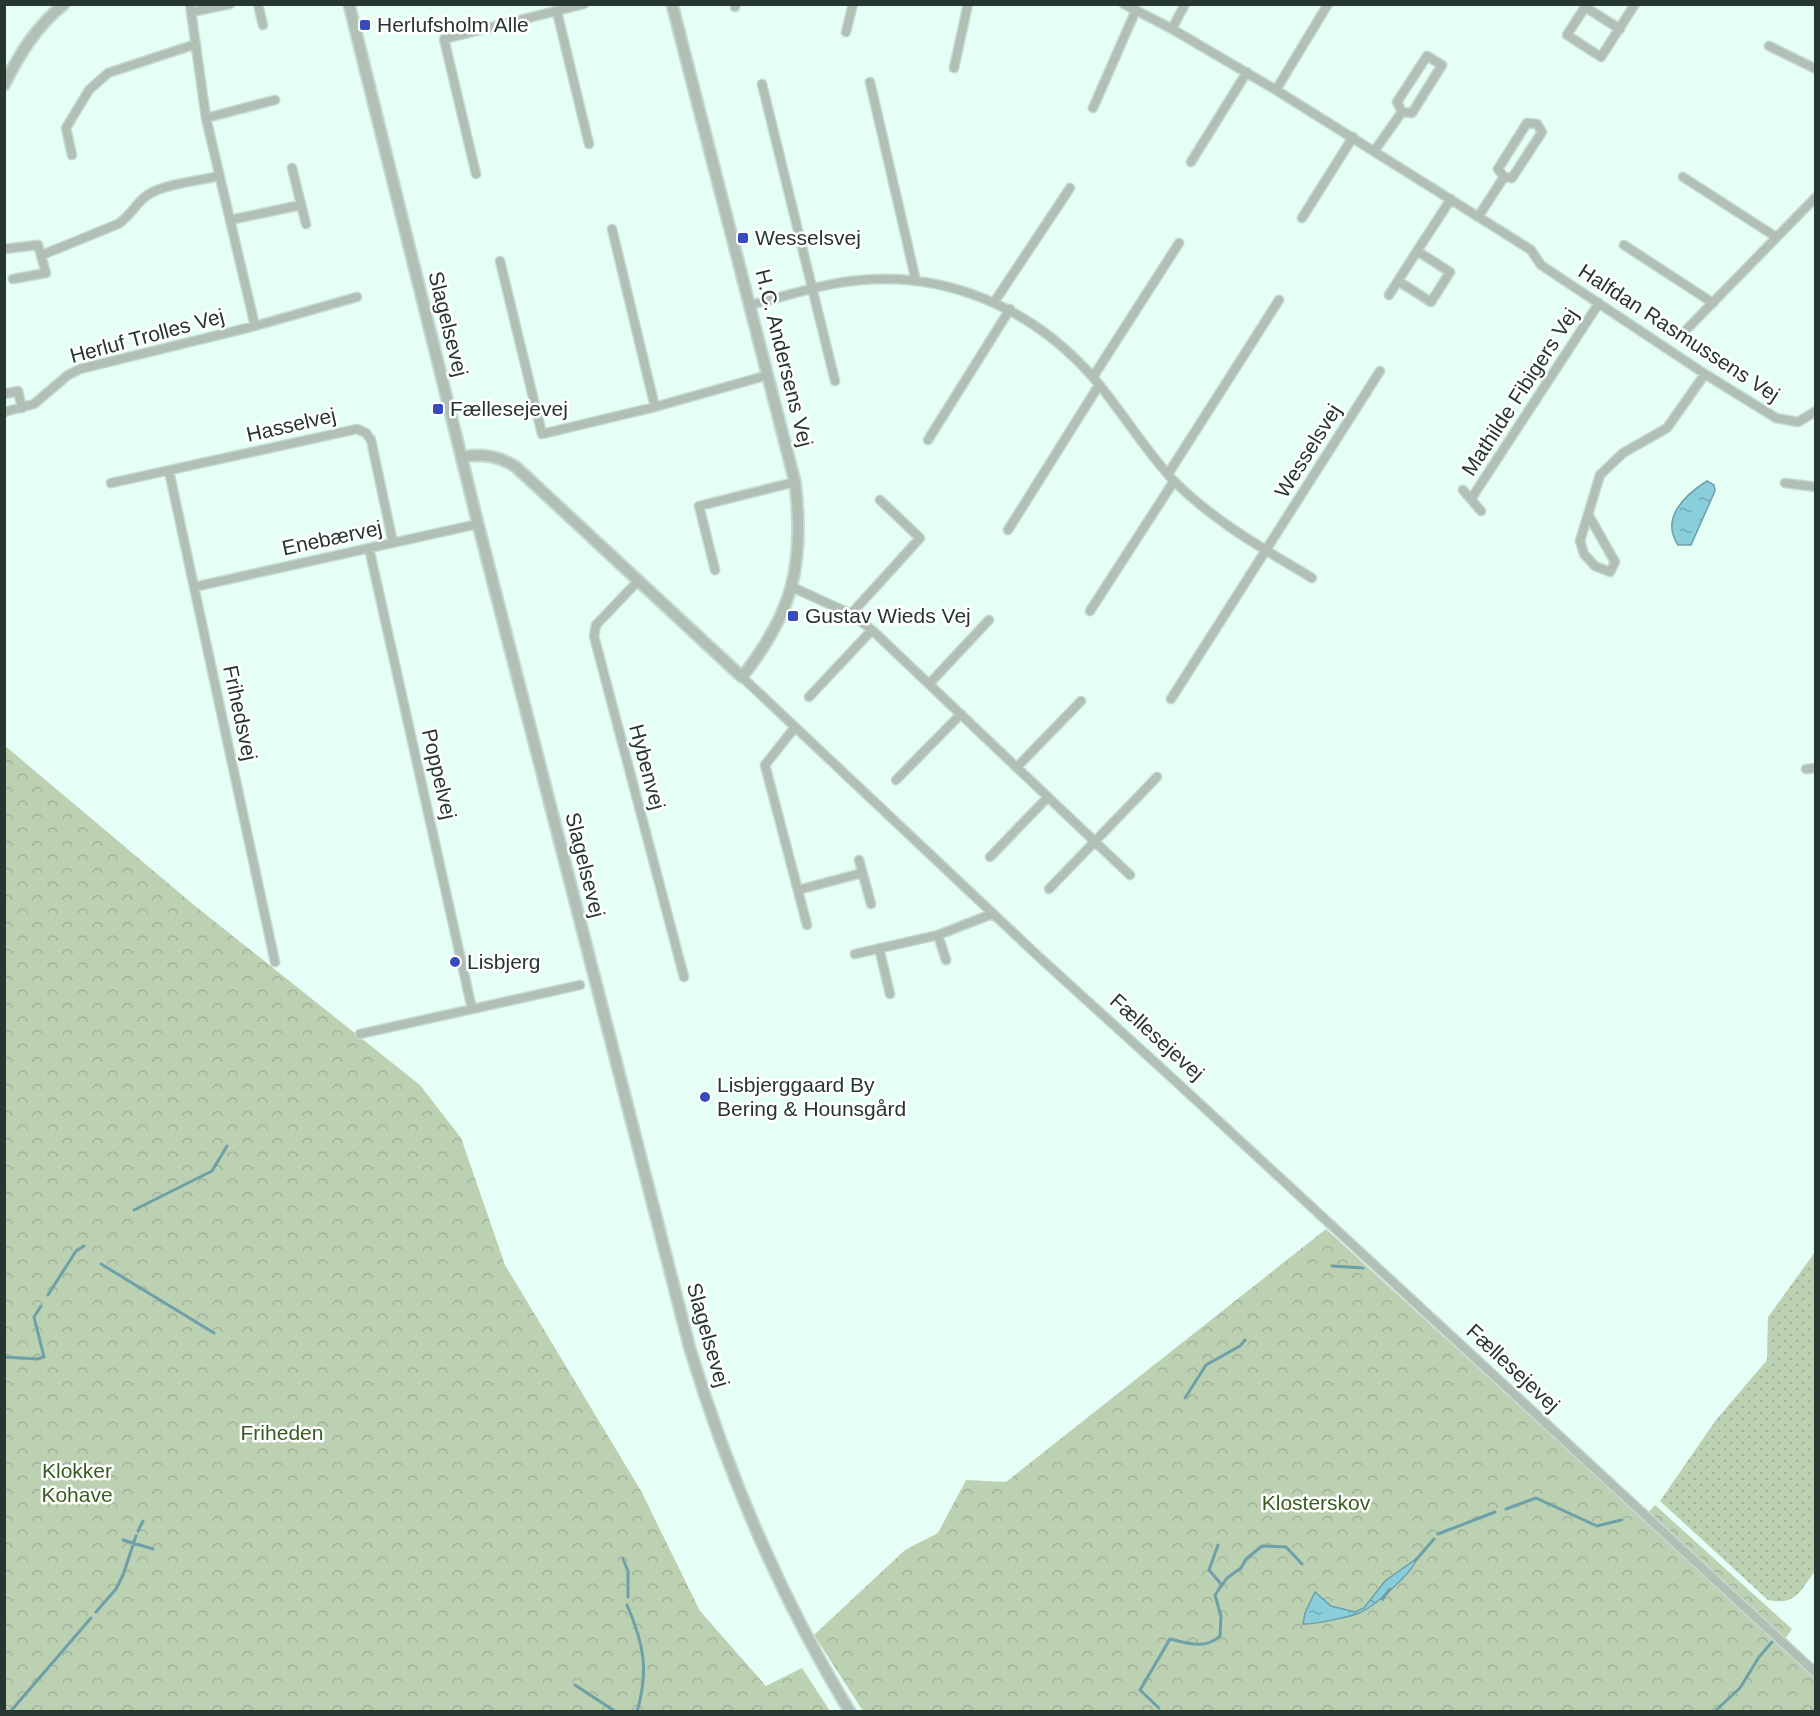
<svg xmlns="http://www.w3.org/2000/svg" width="1820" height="1716" viewBox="0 0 1820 1716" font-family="Arial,sans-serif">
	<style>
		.grass { fill: url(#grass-dots) }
		.forest { fill: url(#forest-crowns) }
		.water { fill: url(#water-ripples); stroke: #6da0a8; stroke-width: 1.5 }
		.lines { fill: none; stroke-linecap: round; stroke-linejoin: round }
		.stream { stroke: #6da0a8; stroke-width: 3 }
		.minor-casing { stroke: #c3dbd3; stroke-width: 11 }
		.tertiary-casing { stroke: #c3dbd3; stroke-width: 14 }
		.minor { stroke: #b1bfb4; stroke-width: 8 }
		.tertiary { stroke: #b1bfb4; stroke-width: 10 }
		.poi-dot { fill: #374bbe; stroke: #fff; stroke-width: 2 }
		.labels { text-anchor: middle; stroke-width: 5; stroke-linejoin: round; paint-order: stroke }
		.poi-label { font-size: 21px; fill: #263631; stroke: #fff; text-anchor: start }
		.street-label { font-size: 21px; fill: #263631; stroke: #fff }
		.park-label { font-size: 21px; fill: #385c1f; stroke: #fff }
	</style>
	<defs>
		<pattern id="grass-dots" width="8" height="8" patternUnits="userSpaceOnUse" patternTransform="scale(1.5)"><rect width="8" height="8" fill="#bcd0b2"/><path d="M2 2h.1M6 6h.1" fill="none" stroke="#a1b39a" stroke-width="1.8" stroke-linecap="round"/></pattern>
		<pattern id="forest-crowns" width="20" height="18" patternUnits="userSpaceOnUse" patternTransform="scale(1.5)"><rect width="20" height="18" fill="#bcd0b2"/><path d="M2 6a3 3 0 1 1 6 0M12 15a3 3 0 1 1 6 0" fill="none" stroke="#a1b39a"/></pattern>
		<pattern id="water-ripples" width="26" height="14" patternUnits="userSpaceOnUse" patternTransform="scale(1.5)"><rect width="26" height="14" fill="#8bcedb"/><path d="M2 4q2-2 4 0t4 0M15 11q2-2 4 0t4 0" fill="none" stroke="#71a8b2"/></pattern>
	</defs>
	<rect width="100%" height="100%" fill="#e6fff6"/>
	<path class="grass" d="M1815 1252V1571C1800 1591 1796 1606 1768 1600L1660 1501 1716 1420 1767 1360 1768 1317Z"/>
	<path class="forest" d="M4 745 194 905 420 1085 461 1138 505 1265 641 1491 700 1611 766 1686 802 1668 830 1711H5Z
		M1326 1229 1643 1519 1655 1505 1792 1629 1780 1646 1815 1679V1711H863L814 1635 905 1550 938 1533 966 1480 1006 1482Z"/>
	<path class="water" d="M1707 481 1714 485 1715 491 1691 545H1678C1660 518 1685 495 1707 481Z
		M1416 1559C1415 1571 1371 1609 1359 1613 1350 1617 1311 1625 1303 1624L1305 1613 1315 1592 1331 1606 1355 1612 1364 1608 1385 1581Z"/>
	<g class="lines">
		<path class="stream" d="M134 1210 212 1171 227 1146
			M101 1264 214 1333
			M1332 1266 1363 1268
			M48 1295 76 1251 84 1246
			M4 1357 37 1359 44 1357 34 1317 41 1306
			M1185 1398 1206 1365 1240 1346 1245 1340
			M1506 1509 1536 1498 1597 1526 1621 1520
			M138 1531 143 1521
			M1438 1534 1495 1512
			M123 1540 153 1549
			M1218 1545 1209 1570 1221 1584
			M623 1559 628 1571V1597
			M1415 1561 1434 1539
			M1382 1599 1390 1589
			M627 1605C644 1644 649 1670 637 1712
			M96 1612 116 1589 123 1575 136 1536
			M575 1685 616 1712
			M1159 1708 1140 1690 1170 1639C1187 1643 1205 1650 1220 1636L1221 1616 1215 1595 1227 1578 1241 1568 1246 1559 1262 1546 1286 1547 1302 1564
			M1166 1711V1712
			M10 1712 91 1618
			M1714 1712 1740 1688 1759 1657 1772 1642"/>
		<g class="minor-casing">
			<path id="minor" d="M190 4 206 118 255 326
				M258 4 263 25
				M1124 4 1172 29 1276 90 1531 250 1541 265 1705 374 1776 418 1798 422 1816 411
				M735 7 736 4
				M191 12 230 4
				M557 12 589 144
				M1172 29 1185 4
				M1620 29 1585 7 1567 35 1601 57 1635 4
				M846 32 853 4
				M1769 46 1816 69
				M954 68 968 4
				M870 82 916 281
				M762 84 835 381
				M1276 90 1328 4
				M1093 108 1136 10
				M206 118 275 100
				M1375 150 1402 112 1412 113 1442 65 1427 56 1397 102 1402 112
				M72 155 66 128 89 90 108 73 196 44
				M1191 162 1247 72
				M292 168 306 224
				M476 174 444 39 584 4
				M1683 177 1776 237
				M1478 217 1504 177 1512 178 1542 132 1537 124 1527 123 1498 169 1504 177
				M1302 218 1353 137
				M230 220 301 205
				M612 229 655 407
				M1624 245 1713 303
				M4 249 38 245 46 273 13 279
				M42 255 118 224C131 216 136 202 149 194 165 184 199 181 218 176
				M500 261 542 434 655 407 768 375
				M1398 281 1431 302 1450 272 1417 251 1451 199
				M1389 295 1417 251
				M995 301 1070 188
				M750 305C787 296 824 283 861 280 950 272 1033 310 1091 375 1121 409 1144 450 1175 482 1215 522 1264 549 1312 578
				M1686 330 1816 197
				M1093 377 1179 243
				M4 394 18 391 22 408
				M4 412 34 404 68 375 80 369 255 326 357 297
				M928 440 1010 309
				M169 471 275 962
				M1168 474 1279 300
				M111 483 357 429 366 433 371 440 393 543
				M1785 483 1816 487
				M1463 490 1481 511
				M1471 499 1599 303
				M1589 516 1615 562 1610 572 1595 566 1584 554 1580 541 1600 475 1623 453 1667 428 1705 374
				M1008 530 1099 385
				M369 548 472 1009
				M715 570 699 506 795 482
				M638 581 596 625 594 636 684 977
				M194 587 478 524
				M792 587 851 614 872 630 1130 875
				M1090 611 1174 481
				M851 614 920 538 880 500
				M742 677 1038 956 1171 1077 1816 1673
				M929 684 989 620
				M809 697 872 630
				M1171 699 1380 371
				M795 727 765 765 807 925
				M1017 767 1081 701
				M1806 769 1816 768
				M896 780 961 714
				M990 857 1048 797
				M859 860 871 904
				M1049 889 1157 777
				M798 890 862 873
				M938 935 946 960
				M879 948 890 994
				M855 954 938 935 992 914
				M360 1034 580 985"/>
		</g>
		<g class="tertiary-casing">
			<path id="tertiary" d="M349 4 478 524 690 1349C729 1477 780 1597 850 1712
				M4 85C20 53 36 27 64 4
				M462 457C483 454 497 455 516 467L742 677C793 612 805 565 795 482L672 4"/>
		</g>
		<use href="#minor" class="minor"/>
		<use href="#tertiary" class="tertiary"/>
	</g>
	<g class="poi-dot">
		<rect x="359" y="19" width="12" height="12" rx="3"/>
		<rect x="737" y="232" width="12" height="12" rx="3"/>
		<rect x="432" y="403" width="12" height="12" rx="3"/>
		<rect x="787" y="610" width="12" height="12" rx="3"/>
		<circle cx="455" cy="962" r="6"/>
		<circle cx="705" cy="1097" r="6"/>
	</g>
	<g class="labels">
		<g class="poi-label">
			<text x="377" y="32">Herlufsholm Alle</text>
			<text x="755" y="245">Wesselsvej</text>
			<text x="450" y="416">Fællesejevej</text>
			<text x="805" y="623">Gustav Wieds Vej</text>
			<text x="467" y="969">Lisbjerg</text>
			<text x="717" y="1092">Lisbjerggaard By<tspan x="717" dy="24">Bering &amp; Hounsgård</tspan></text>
		</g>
		<g class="street-label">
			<text transform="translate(448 324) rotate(76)" y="7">Slagelsevej</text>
			<text transform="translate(1679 333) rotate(33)" y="7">Halfdan Rasmussens Vej</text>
			<text transform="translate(147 336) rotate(-15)" y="7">Herluf Trolles Vej</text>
			<text transform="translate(784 358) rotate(76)" y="7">H.C. Andersens Vej</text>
			<text transform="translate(1520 392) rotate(-57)" y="7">Mathilde Fibigers Vej</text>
			<text transform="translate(291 425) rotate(-13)" y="7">Hasselvej</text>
			<text transform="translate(1308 451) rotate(-58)" y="7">Wesselsvej</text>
			<text transform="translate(332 538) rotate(-12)" y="7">Enebærvej</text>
			<text transform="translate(240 713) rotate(78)" y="7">Frihedsvej</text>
			<text transform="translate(647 767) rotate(75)" y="7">Hybenvej</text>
			<text transform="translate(439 774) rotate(77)" y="7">Poppelvej</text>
			<text transform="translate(585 865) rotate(76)" y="7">Slagelsevej</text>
			<text transform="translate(1157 1037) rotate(42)" y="7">Fællesejevej</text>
			<text transform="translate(708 1335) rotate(74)" y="7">Slagelsevej</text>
			<text transform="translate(1513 1368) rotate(43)" y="7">Fællesejevej</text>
		</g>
		<g class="park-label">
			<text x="282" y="1440">Friheden</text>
			<text x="77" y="1478">Klokker<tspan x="77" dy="24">Kohave</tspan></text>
			<text x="1316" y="1510">Klosterskov</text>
		</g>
	</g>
	<rect width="1820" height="1716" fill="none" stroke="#263631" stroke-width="12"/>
</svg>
